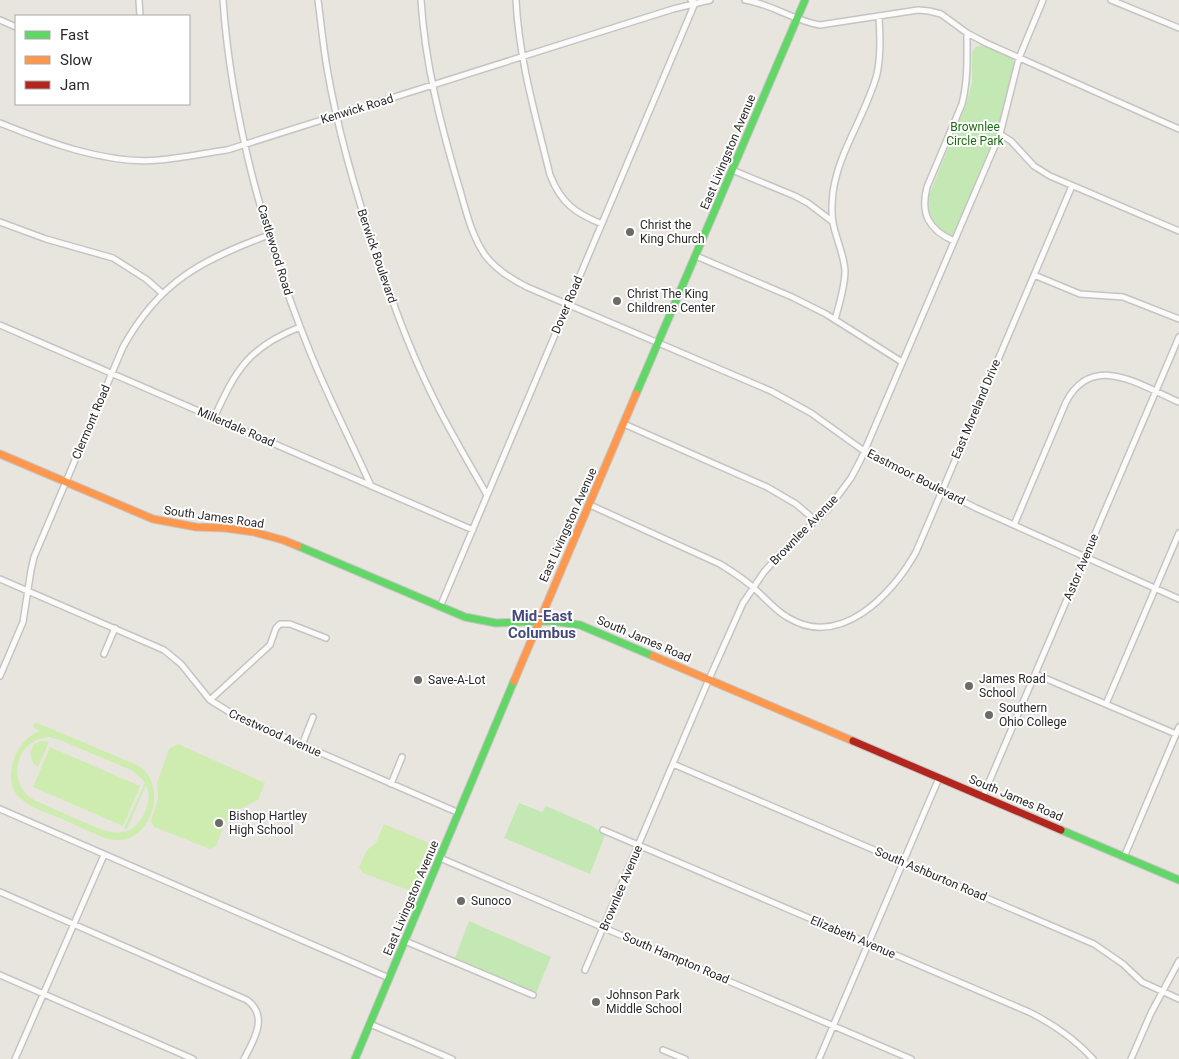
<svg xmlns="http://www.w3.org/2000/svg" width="1179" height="1059" viewBox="0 0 1179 1059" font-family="Roboto,sans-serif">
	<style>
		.green { fill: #c3e8b3 }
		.pitch { fill: #cfecb0; fill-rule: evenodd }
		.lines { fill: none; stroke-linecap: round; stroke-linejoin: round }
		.street-casing { stroke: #c5c4c4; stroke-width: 8 }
		.fast-casing { stroke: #c5c4c4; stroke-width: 9 }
		.slow-casing { stroke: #c5c4c4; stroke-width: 9 }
		.jam-casing { stroke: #c5c4c4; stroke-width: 9 }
		.street { stroke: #fcfbfa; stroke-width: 5 }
		.fast { stroke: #63d668; stroke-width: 7 }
		.slow { stroke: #ff974d; stroke-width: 7 }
		.jam { stroke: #b3261e; stroke-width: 7 }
		.poi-dot { fill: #6c6b68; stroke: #fff; stroke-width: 2 }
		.labels { text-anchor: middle; stroke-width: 4; stroke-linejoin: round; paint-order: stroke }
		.street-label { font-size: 12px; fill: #292929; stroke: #fff }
		.park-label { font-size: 12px; fill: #1c6d12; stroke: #fff }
		.poi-label { font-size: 12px; fill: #292929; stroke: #fff; text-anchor: start }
		.quarter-label { font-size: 15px; font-weight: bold; fill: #45497e; stroke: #fff }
	</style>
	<rect width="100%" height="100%" fill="#e8e5de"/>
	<path class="green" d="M982 45 1012 58 1015 63 1006 102 993 142 954 234 951 235C935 229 928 215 928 198L967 101 972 82V52L976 47Z
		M519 803 542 812 546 806 592 826 605 835 590 874 504 838Z
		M469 921 551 957 536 993 455 958Z"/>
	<path class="pitch" d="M35 722 137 765C167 781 155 834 123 840 118 840 113 840 108 839 92 834 77 825 62 819 49 813 32 809 21 799 13 793 10 782 11 772 13 754 23 737 40 731L33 727ZM49 737 60 740 131 770 140 777 145 783 124 828 127 829 146 785C151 794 148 805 144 814 128 846 101 829 77 819 63 813 49 807 34 800 5 783 16 739 49 737Z
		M41 741 49 742 38 767 33 763 30 753 34 744Z
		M178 744 265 783 258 800 232 813 225 823 216 846 210 849 154 827 151 821 158 798 157 783 169 749Z
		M50 747 140 786 123 826 33 787Z
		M384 824 427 842 430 849 413 892 363 873 359 867 367 850 376 843Z"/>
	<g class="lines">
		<g class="street-casing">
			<path id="street" d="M139 0 140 16
				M223 0C231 117 266 243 310 352 328 397 351 441 371 486
				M318 0C321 23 323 45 327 68 339 139 360 208 384 276 398 318 414 359 434 399 450 432 469 463 487 495
				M421 0C425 64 441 126 459 187 466 210 471 235 485 255 496 270 511 279 527 287L771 391 811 413 864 451 976 508 1179 599
				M516 0C519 60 536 117 550 175 561 203 575 213 602 224
				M745 0C772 4 794 21 820 25L918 10 929 11 941 14 967 33 986 43 1179 129
				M1111 0 1179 28
				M0 20 16 27
				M0 123C47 142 108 165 159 160 182 158 205 153 227 150L673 9 710 0
				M1000 134 1011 141 1034 166 1050 176 1179 231
				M732 170 795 196 808 203 833 222
				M0 222 46 239 113 258 146 279 162 293
				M954 241C929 230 920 214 927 187L962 104C968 80 967 58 967 33
				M696 256 792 297 826 314 902 362
				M1034 275 1080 294 1123 297 1179 319
				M835 320C839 304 845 287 845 271 844 254 836 239 833 223 831 213 832 202 833 192 839 150 866 115 877 74 881 55 880 36 879 17
				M0 325 473 530
				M214 418C236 369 249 347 300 327
				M624 424 767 487 796 504 816 521
				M590 505 720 564C733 572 744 579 755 589 765 598 775 610 787 617 840 650 892 595 916 552L1072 186
				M1014 525 1066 402C1093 351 1141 386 1179 402
				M0 579 164 650 181 664 210 700 236 716 459 813
				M440 607 695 3 691 0
				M104 654 115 628
				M1035 674 1176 734
				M0 676 23 622 31 570 34 557 123 347C159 282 201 260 269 235
				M210 700 270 645 276 628 280 624H290L326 638
				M1106 704 1179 533
				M302 745 313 717
				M673 764 1094 944 1123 964 1142 982 1179 999
				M391 784 402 757
				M983 796 1179 337
				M0 809 389 978
				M603 830 1029 1012C1053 1024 1075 1039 1093 1059
				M1124 857 1179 727
				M440 858 911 1059
				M0 892 247 1000C269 1016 254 1040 244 1059
				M405 941 533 995
				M585 970 709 679 743 603 764 572 779 555 828 509 851 478 861 459 1000 134 1019 58 1043 0
				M0 975 193 1059
				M370 1024 452 1059
				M663 1050 685 1059
				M15 1059 104 855
				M819 1059 939 778
				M1131 1059 1151 1013 1179 961"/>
		</g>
		<g class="fast-casing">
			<path id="fast" d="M636 394 805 0
				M298 546 465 617 496 623 552 621 580 625 653 656
				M1061 830 1179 880
				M355 1059 514 681"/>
		</g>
		<g class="slow-casing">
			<path id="slow" d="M0 454 153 519 196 527 225 528 254 532 283 540 298 546
				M653 656 853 741
				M514 681 636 394"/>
		</g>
		<g class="jam-casing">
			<path id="jam" d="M853 741 1061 830"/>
		</g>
		<use href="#street" class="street"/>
		<use href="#fast" class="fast"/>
		<use href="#slow" class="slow"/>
		<use href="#jam" class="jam"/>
	</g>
	<g class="poi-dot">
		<circle cx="630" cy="232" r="5"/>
		<circle cx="617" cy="301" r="5"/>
		<circle cx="418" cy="680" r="5"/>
		<circle cx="969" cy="686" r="5"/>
		<circle cx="989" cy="715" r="5"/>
		<circle cx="219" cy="823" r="5"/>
		<circle cx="461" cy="901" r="5"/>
		<circle cx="596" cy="1002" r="5"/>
	</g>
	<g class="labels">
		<g class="street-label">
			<text transform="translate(357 109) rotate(-17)" y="4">Kenwick Road</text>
			<text transform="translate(728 152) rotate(-67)" y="4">East Livingston Avenue</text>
			<text transform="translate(275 250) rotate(73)" y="4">Castlewood Road</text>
			<text transform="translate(377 256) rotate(71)" y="4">Berwick Boulevard</text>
			<text transform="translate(567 305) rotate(-67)" y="4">Dover Road</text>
			<text transform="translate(976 409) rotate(-67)" y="4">East Moreland Drive</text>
			<text transform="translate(91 422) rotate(-67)" y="4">Clermont Road</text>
			<text transform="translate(236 427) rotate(23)" y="4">Millerdale Road</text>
			<text transform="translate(916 477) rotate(27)" y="4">Eastmoor Boulevard</text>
			<text transform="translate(214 517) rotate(8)" y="4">South James Road</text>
			<text transform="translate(568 525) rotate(-66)" y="4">East Livingston Avenue</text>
			<text transform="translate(804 530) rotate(-46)" y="4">Brownlee Avenue</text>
			<text transform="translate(1081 567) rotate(-67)" y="4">Astor Avenue</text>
			<text transform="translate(644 639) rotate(23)" y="4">South James Road</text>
			<text transform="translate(275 733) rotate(24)" y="4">Crestwood Avenue</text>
			<text transform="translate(1016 798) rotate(23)" y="4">South James Road</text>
			<text transform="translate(931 874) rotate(23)" y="4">South Ashburton Road</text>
			<text transform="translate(621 888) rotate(-67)" y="4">Brownlee Avenue</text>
			<text transform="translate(411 898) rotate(-67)" y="4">East Livingston Avenue</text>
			<text transform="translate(853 937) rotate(23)" y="4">Elizabeth Avenue</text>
			<text transform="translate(676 958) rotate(23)" y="4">South Hampton Road</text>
		</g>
		<g class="park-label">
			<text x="975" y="131">Brownlee<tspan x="975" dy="14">Circle Park</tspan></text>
		</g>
		<g class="poi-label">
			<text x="640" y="229">Christ the<tspan x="640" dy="14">King Church</tspan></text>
			<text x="627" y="298">Christ The King<tspan x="627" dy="14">Childrens Center</tspan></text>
			<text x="979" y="683">James Road<tspan x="979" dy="14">School</tspan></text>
			<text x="428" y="684">Save-A-Lot</text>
			<text x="999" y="712">Southern<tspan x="999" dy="14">Ohio College</tspan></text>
			<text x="229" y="820">Bishop Hartley<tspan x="229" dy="14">High School</tspan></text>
			<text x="471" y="905">Sunoco</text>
			<text x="606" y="999">Johnson Park<tspan x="606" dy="14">Middle School</tspan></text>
		</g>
		<g class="quarter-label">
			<text x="542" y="621">Mid-East<tspan x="542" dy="17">Columbus</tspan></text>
		</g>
	</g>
	<rect x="15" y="15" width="175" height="90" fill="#ffffff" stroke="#a9a9a9"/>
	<rect x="25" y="31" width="25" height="8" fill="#63d668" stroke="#a9a9a9"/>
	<text x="60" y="40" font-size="15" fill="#292929">Fast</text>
	<rect x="25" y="56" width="25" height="8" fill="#ff974d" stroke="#a9a9a9"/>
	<text x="60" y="65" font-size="15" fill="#292929">Slow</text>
	<rect x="25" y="81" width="25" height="8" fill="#b3261e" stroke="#a9a9a9"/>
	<text x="60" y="90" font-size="15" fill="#292929">Jam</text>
</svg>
